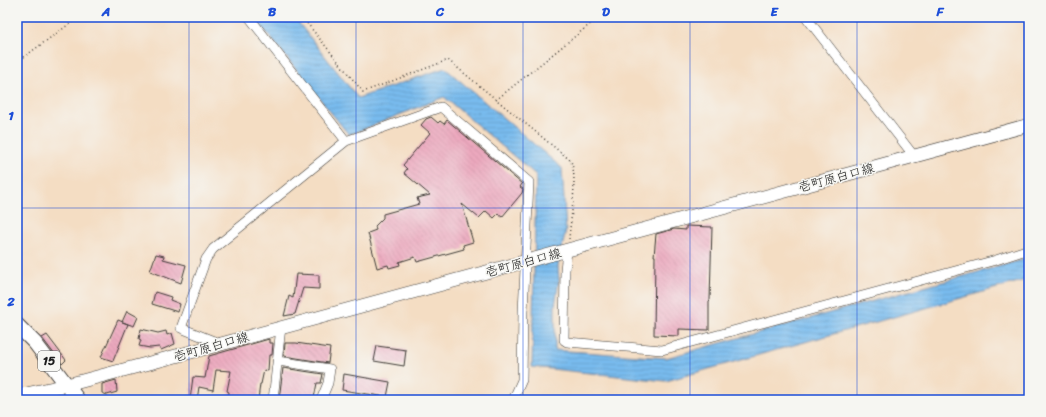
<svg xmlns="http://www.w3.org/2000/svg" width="1046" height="417" viewBox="0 0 1046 417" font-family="Sriracha,'Klee One',sans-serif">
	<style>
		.water { fill: url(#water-rules); stroke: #4a6c85 }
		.building { fill: url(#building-back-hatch) }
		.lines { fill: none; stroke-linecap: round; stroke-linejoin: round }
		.street-casing { stroke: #3c3935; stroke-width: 10 }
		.secondary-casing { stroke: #3c3935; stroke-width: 14 }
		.primary-casing { stroke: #3c3935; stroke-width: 16 }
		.path { stroke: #3c3935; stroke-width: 1.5; stroke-dasharray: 1 3; stroke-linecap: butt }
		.street { stroke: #fff; stroke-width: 9 }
		.secondary { stroke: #fff; stroke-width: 13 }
		.primary { stroke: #fff; stroke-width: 14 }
		.grid { fill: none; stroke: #1d4ed8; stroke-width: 1; stroke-opacity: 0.55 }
		.labels { text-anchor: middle; stroke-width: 3; stroke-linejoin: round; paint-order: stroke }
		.shield { fill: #f6f6f2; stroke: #5d5d5c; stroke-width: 1 }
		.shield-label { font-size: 12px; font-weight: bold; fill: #1c1c1c }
		.street-label { font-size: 13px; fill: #1c1c1c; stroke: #f6f6f2 }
		.neatline { fill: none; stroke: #1d4ed8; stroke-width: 1.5 }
		.grid-label { font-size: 13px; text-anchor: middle; font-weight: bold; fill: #1d4ed8 }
	</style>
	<defs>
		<pattern id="water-rules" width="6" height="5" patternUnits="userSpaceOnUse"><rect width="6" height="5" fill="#78bbee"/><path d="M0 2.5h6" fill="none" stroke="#67a0cc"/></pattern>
		<pattern id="building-back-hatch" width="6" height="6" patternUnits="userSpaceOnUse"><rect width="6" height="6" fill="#eca8be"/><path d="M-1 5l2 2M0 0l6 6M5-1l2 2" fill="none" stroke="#ca90a3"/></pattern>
	</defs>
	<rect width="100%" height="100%" fill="#f6f6f2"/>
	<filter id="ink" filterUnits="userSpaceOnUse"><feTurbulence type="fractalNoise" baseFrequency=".025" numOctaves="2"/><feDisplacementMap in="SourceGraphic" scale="8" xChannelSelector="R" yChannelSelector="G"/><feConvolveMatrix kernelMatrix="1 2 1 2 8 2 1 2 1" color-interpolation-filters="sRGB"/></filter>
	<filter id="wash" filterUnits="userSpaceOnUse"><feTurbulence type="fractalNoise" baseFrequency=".012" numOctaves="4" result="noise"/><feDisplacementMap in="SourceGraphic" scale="16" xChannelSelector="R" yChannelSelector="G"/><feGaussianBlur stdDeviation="0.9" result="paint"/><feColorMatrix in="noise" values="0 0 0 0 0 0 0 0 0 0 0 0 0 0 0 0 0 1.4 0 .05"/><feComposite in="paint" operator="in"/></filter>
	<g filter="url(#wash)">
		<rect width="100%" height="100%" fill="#f4ddc3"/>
		<path class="water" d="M254 17H294L358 98 445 68 562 168 566 230 558 266 559 280 555 306V350L666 358 1029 258V279L666 381 532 367 536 175 444 97 349 135Z"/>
		<g id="blocks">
			<path class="building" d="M431 117 438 123 440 121 444 124 447 120 522 184 520 187 523 189 522 193 502 217 498 214 494 218 486 211 479 218 462 204 473 242 463 245 464 249 417 262 415 257 399 262 400 265 389 268 388 265 377 268 368 233 376 230 375 226 383 218V214L419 204 417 198 430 195 404 173 407 169 403 165 430 133 421 125 426 119Z
				M686 226 712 227 710 300 709 301V330L679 329V336L654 335 655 256H654L656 234 674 229 686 230Z
				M156 254 164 256 163 259 186 265 181 283 150 271Z
				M296 274 319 275V289L303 288 295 314 284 316 289 296 293 298Z
				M155 292 171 297 170 300 180 304 178 312 152 304Z
				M127 311 138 317 134 326 122 322Z
				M118 320 128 324 113 361 101 357Z
				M141 329 158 333 166 331 167 335 172 333 175 344 161 350 159 347 150 348 139 346 141 340 139 339Z
				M47 335 66 360 62 364 42 338Z
				M269 339V343H273L272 355H269L268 371 264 370 261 384H260L258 400H228L229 392 227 391 231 371 216 370 213 390 199 387 197 400H190L193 377 205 378 209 356Z
				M285 343H296L330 348 328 363 284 356Z
				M377 346 406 350 404 366 374 361Z
				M283 368 323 374 321 383H317L314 398H312V400H279Z
				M344 374 390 382 387 397 342 390Z
				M116 380 117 392 107 395 102 393V384Z"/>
		</g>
	</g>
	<g filter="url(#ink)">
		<use href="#blocks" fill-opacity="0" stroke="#3c3935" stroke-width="1"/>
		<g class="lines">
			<g class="street-casing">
				<path id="street" d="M249 17 346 141
					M806 17 914 156
					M567 251 565 270 564 340 567 342 662 350 996 260 1029 249
					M221 344 181 328 206 259 213 249 346 141 441 107 529 182 523 312 522 380 513 400
					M278 361 330 369 328 383 321 400
					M273 400 281 327"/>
			</g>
			<g class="secondary-casing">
				<path id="secondary" d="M17 396 67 385 221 344 1029 125"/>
			</g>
			<g class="primary-casing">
				<path id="primary" d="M17 325 35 343 78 400"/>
			</g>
			<path class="path" d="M302 17 363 92 448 60 570 160C579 173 570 222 569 239
				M17 62 79 17
				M496 100 599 17"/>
			<use href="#street" class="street"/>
			<use href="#secondary" class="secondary"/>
			<use href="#primary" class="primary"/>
		</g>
	</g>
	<path class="grid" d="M189 17V400M356 17V400M523 17V400M690 17V400M857 17V400M17 208H1029"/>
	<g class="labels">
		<rect class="shield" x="38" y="351" width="22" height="20" rx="3"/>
		<g class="shield-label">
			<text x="49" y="365">15</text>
		</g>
		<g class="street-label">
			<text transform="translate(836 177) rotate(-15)" y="5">壱町原白口線</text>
			<text transform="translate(523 262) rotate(-15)" y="5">壱町原白口線</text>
			<text transform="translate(211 346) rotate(-16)" y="5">壱町原白口線</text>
		</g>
	</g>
	<rect width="1046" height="417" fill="none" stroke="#f6f6f2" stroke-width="44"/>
	<rect x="22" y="22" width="1002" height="373" class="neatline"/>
	<g class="grid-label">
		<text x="106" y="16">A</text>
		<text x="272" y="16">B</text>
		<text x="440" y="16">C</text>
		<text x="606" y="16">D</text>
		<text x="774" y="16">E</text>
		<text x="940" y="16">F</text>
		<text x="11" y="120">1</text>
		<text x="11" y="306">2</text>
	</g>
</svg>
